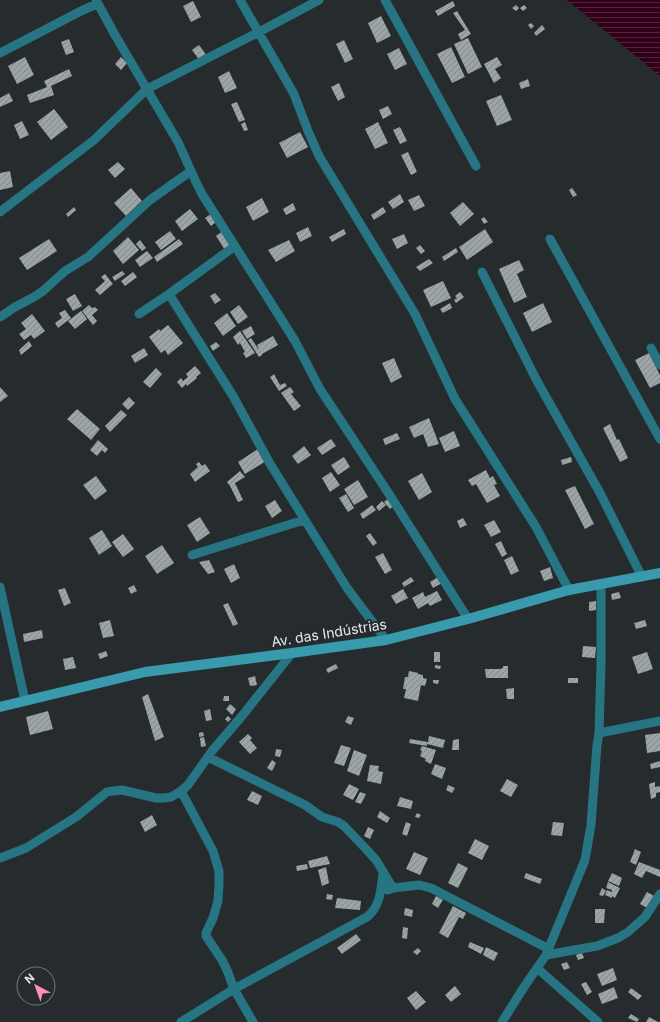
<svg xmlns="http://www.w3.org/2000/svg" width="660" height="1022" viewBox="0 0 660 1022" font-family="Inter,sans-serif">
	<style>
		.water { fill: url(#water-rules) }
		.building { fill: url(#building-hatch) }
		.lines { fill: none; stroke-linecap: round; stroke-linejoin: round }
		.street { stroke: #277483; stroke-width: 9 }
		.secondary { stroke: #3999ad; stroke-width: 10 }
		.labels { text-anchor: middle; stroke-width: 4; stroke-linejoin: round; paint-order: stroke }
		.street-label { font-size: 14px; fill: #e4e8e9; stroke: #262c2e }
	</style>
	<defs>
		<pattern id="water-rules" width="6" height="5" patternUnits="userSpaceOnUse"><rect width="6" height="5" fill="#320019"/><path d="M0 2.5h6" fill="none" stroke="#50253a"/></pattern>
		<pattern id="building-hatch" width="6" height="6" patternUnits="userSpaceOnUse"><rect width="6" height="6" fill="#9ca4a6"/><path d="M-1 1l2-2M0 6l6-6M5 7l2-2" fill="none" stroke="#828889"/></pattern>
	</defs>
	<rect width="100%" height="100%" fill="#262c2e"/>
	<path class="water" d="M567 0H660V76Z"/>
	<path class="building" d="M193 1 201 17 191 22 183 6Z
		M453 1 455 6 438 16 435 11Z
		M516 5 519 8 516 11 512 8Z
		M524 5 527 8 523 11 520 8Z
		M457 11 471 34 461 40 458 34 465 30 453 13Z
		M381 16 391 36 377 43 368 23Z
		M531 23 534 26 531 29 528 25Z
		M542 25 545 29 536 36 534 33Z
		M468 38 482 67 468 74 454 44Z
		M69 39 74 52 66 55 61 42Z
		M344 40 353 59 345 63 336 44Z
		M199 45 207 56 200 61 192 50Z
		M451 47 465 77 452 83 437 54Z
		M399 48 407 64 395 70 387 54Z
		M25 57 34 75 17 84 8 66Z
		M121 57 127 63 121 70 115 64Z
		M497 57 502 65 495 69 501 78 494 83 484 64Z
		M69 69 72 76 51 86 54 95 30 103 27 95 47 87 44 81Z
		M229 71 237 88 225 93 218 77Z
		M528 79 530 86 521 89 519 83Z
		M339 83 345 97 338 101 331 87Z
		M9 93 13 101 0 107V98Z
		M501 95 512 120 497 126 486 101Z
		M237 102 245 120 239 122 231 104Z
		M388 106 392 114 383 119 379 110Z
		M54 109 68 127 51 140 37 122Z
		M22 121 29 135 20 139 14 125Z
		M245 122 248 130 244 131 241 124Z
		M378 122 388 143 375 149 365 129Z
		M400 127 407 141 400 144 393 130Z
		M300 132 308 147 287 158 279 143Z
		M408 152 417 172 411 175 401 155Z
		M118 162 125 169 115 178 108 170Z
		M10 171 13 187 0 190V173Z
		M131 188 142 201 126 216 114 203Z
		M572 188 577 195 573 197 569 190Z
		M400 194 404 202 393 209 388 202Z
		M419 195 425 206 414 211 408 200Z
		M262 198 269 212 253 221 246 207Z
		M463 202 474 214 460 226 450 213Z
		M293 203 296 210 286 215 283 209Z
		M74 207 76 210 68 217 66 214Z
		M383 207 386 212 374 220 371 215Z
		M190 209 198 219 182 231 175 221Z
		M211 214 217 221 211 226 205 218Z
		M484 217 488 222 484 224 481 219Z
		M308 227 312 236 300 242 296 233Z
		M344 229 346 234 332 242 329 237Z
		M485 229 493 242 467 260 459 247Z
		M170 231 176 239 161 250 155 242Z
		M223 231 232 245 225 250 216 236Z
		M404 234 408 243 397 249 392 239Z
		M128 237 139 250 123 264 113 251Z
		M49 239 57 251 27 270 19 258Z
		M179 239 183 244 157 262 154 257Z
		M140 240 146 248 142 251 136 244Z
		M289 240 295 251 276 262 268 250Z
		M420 245 425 251 421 254 416 248Z
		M456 248 458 252 444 261 442 257Z
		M147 251 153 258 140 267 135 260Z
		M429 259 433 263 420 271 416 267Z
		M519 260 524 270 517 274 527 297 514 303 499 269Z
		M122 271 125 274 115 281 112 277Z
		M133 272 137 277 125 286 121 281Z
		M105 274 113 284 100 295 95 290 105 281 101 277Z
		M443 281 451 298 431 307 423 290Z
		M460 292 464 297 456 303 454 300 457 298 455 296Z
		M215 293 221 300 215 304 210 296Z
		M75 294 82 306 73 311 66 299Z
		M450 303 452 308 443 313 440 309Z
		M543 303 552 322 532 332 523 313Z
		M89 305 92 308 95 307 98 310 92 315 97 321 93 325 82 311Z
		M239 305 248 317 238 324 230 312Z
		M65 310 71 318 58 328 55 323 62 318 59 313Z
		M81 311 87 319 75 329 68 321Z
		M227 313 236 326 223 336 214 323Z
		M32 314 45 331 34 339 31 335 24 340 19 334 26 329 21 323Z
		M168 325 183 343 168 355 165 350 161 353 149 337 159 329 160 331Z
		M251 326 255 334 247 339 242 331Z
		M240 331 255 353 246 358 243 353 245 352 240 343 238 345 233 337Z
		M273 336 278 345 262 354V355L259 357 248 340 251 338 259 350 257 345Z
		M29 341 32 346 21 355 19 350Z
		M216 342 220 346 213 351 210 346Z
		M144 348 148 355 135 363 131 356Z
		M649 353 660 375V383L650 388 635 360Z
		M394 358 402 377 391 383 382 363Z
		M195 366 201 373 196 377 197 378 187 386 186 384 182 388 177 382 181 378 183 381 188 377 186 374Z
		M156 368 162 374 150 388 143 382Z
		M274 374 280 385 285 383 287 386 279 391 270 377Z
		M0 387 8 396 0 402Z
		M290 387 294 392 291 394 301 406 294 411 281 393Z
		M129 397 135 403 128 410 122 404Z
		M77 409 100 429 91 440 67 419Z
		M121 410 127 415 110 432 105 426Z
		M429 418 439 444 428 447 423 434 414 438 409 427Z
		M610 424 617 440 619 439 628 458 620 462 603 428Z
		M454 431 460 446 445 452 439 438Z
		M397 433 400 439 385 445 383 439Z
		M331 439 336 446 322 455 317 448Z
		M98 440 108 449 105 453 102 450 97 456 90 450Z
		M304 446 311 455 298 464 292 456Z
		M258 449 266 461 245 474 238 462Z
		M344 457 350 467 338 475 331 465Z
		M571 457 572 462 562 465 561 460Z
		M199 462 202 466 205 464 210 471 195 482 190 474 198 467 196 464Z
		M486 470 490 478 493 476 497 484 494 485 500 496 487 503 476 484 472 486 468 480Z
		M240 471 245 477 235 483 243 500 238 502 230 486 227 482Z
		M331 472 340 485 330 492 322 478Z
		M422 473 432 492 419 500 408 481Z
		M96 476 107 491 95 500 83 485Z
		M358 480 368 497 354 505 344 489Z
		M575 486 594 524 585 529 565 490Z
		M346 494 354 508 348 512 339 498Z
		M389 498 394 505 390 509 384 502Z
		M275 500 282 511 272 518 265 506Z
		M382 501 386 505 379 511 376 507Z
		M372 505 376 510 363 519 360 514Z
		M200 517 210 533 197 542 187 525Z
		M463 518 467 525 460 528 457 521Z
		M494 520 501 532 491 537 484 525Z
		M102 530 112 546 99 555 89 538Z
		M370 533 377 543 373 546 366 536Z
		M123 534 134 549 123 557 112 542Z
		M501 541 507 554 502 557 495 544Z
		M162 545 174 563 157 574 145 556Z
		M383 553 392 570 385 574 375 557Z
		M512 556 519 571 511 575 504 560Z
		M209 560 215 572 208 574 199 562Z
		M234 564 240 578 231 583 224 569Z
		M550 567 553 578 544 581 540 571Z
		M411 577 414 581 404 587 402 583Z
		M438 577 442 583 433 588 430 582Z
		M134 585 137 591 131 594 128 588Z
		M65 588 71 603 64 606 58 590Z
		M403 589 408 598 396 604 391 596Z
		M437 591 442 600 430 606 428 603 418 609 412 598 423 592 425 597Z
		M619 592 621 598 612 600 611 594Z
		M596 601V610L589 611V602Z
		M228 603 238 624 233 626 223 605Z
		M110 620 114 636 103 638 99 623Z
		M645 620 647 626 636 629 634 623Z
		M42 630 43 638 24 642 23 634Z
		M583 646 596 647 595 658 582 657Z
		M106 651 108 656 100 659 98 654Z
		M434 652H440V662H434Z
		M647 652 653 669 638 674 632 657Z
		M73 657 76 668 65 670 63 659Z
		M336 664 338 668 328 673 326 669Z
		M435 665 441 666 440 669 435 668Z
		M503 666H508V678H486L485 669H500L503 668Z
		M409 671 418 673V674L423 675V678L427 679 425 686 421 685 418 701 404 698 406 689H403L405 677H408Z
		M255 676 257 685 250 686 248 678Z
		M568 678H578V683H568Z
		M433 680H439L438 684 433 683Z
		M514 688V699H507L506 689Z
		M148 694 164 737 155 741 142 697Z
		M224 696H229V701H223Z
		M230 704 236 709 232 715 226 709Z
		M210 709 212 720 206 721 204 711Z
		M48 711 53 729 30 735 26 717Z
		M228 716 231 719 228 722 225 719Z
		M348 716 354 718 351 725 345 722Z
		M203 732 204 736 199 737V733Z
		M660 733V751L647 753 645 735Z
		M248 734 252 738 250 740 257 748 250 754 239 742Z
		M429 736 445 740 443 748 427 744V746L409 743 410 739 428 742Z
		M204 737 206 746 201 747 200 738Z
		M459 739V750H452L453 740Z
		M341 745 351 748 344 766 334 763Z
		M422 746 436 750 431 764 425 761 426 759 420 756 422 751 420 750Z
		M276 749 282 750 280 757 275 756Z
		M354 750 367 755 359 776 347 771Z
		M272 760 276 763 272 771 267 768Z
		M660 761V767L651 769 650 764Z
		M435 764 446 768 442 779 431 774Z
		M370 765 379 766 378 771 383 772 381 784 367 781Z
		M507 779 518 785 511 797 500 791Z
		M655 782V787L660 786V792L656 793V797L651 799 649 784Z
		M349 784 359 789 353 800 343 795Z
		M448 785 455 788 452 793 446 790Z
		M252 791 262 796 258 805 247 800Z
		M360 792 366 794 361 804 355 802Z
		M400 797 413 801 411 809 397 806Z
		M380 811 390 818 387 823 377 817Z
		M417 813 421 815 419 818 415 817Z
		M152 815 157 825 145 832 140 822Z
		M406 822 411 824 407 836 402 834Z
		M553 822 564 823 562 836 551 835Z
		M368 827 374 830 370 839 364 836Z
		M475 839 489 846 482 860 468 853Z
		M635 849 641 852 636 865 630 862Z
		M414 852 428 858 420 875 406 869Z
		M327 856 330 864 310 868 308 861Z
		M639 862 660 870V877L646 871 642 878 634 874Z
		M458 863 468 868 458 888 448 883Z
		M307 864 308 869 297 871 296 866Z
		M326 867 329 883 322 886 318 870Z
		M526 873 542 879 540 884 524 878Z
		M612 873 622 878 619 886 608 881Z
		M608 882 620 888 615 898 612 896V898L605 895 607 890 612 892V890L606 888Z
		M602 888 606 891 603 896 599 895Z
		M647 892 656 897 649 909 640 904Z
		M327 894 333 895 332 900 326 899Z
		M436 896 443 900 438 908 432 904Z
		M337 898 361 901 360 910 335 908Z
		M453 906 466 913 463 919 459 917 448 938 439 933Z
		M405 908 413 910 412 917 404 915Z
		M595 909H605L604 923H595Z
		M403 927 408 928 407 939 402 938Z
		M356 934 361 940 342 954 337 948Z
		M470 942 484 948 481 954 468 947Z
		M486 947 498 953 494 961 483 955Z
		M418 948 421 951 417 955 413 952Z
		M582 953 584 958 578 960 576 955Z
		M567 962 570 968 564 970 561 964Z
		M613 968 617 980 602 986 597 974Z
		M586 982 592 992 587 995 581 984Z
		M455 986 461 994 451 1002 445 995Z
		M614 987 618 998 602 1004 598 994Z
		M631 988 642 996 638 1000 628 992Z
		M416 991 426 1002 416 1010 407 998Z
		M631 1014 639 1019 637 1022 628 1018Z
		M649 1017 658 1022H646Z"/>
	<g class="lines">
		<path class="street" d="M96 0 115 35 178 142 196 182 202 194 295 341 320 389 391 497 468 619
			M240 0 294 94 308 131 319 156 415 314 455 399 536 527 569 590
			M385 0 476 166
			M0 53 83 10 97 4
			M0 212 94 140 147 89 259 32 319 0
			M550 239 660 439
			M482 272 537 381 600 493 642 577
			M169 294 233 396 269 462 347 588 386 640
			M139 314 169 294 235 246
			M0 317 15 307 34 297 43 291 65 271 88 257 150 200 191 171
			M651 348 660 365
			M192 555 304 520
			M0 587 25 701
			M599 733 660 721
			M208 757 293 799 305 805 322 817 338 822 344 826 366 849 376 860 393 888
			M181 791 213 851 219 871V884L218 901 213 918 206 933V936L222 960 227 970 234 989 253 1022
			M0 858 26 848 76 817 107 792 113 791 122 790 156 798H164L171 797 181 791 188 785 212 751 242 716 292 653
			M388 890 393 888 419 885 431 888 549 949
			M546 955 597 946 618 938 628 932 645 917 660 894
			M537 968 598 1022
			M181 1022 234 989 367 917C381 906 381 888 383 873
			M502 1022 524 987 546 955 585 860 591 825 597 745 599 733 601 665V584"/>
		<path class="secondary" d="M0 707 145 672 292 653 386 640 468 619 569 590 660 573"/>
	</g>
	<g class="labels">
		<g class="street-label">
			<text transform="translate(329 633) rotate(-9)" y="5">Av. das Indústrias</text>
		</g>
	</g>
	<g transform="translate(36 986) rotate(319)"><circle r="19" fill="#262c2e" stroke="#727779"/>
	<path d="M0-3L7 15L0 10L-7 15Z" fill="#fe8ebc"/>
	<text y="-6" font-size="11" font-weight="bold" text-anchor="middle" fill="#e4e8e9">N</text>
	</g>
</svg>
